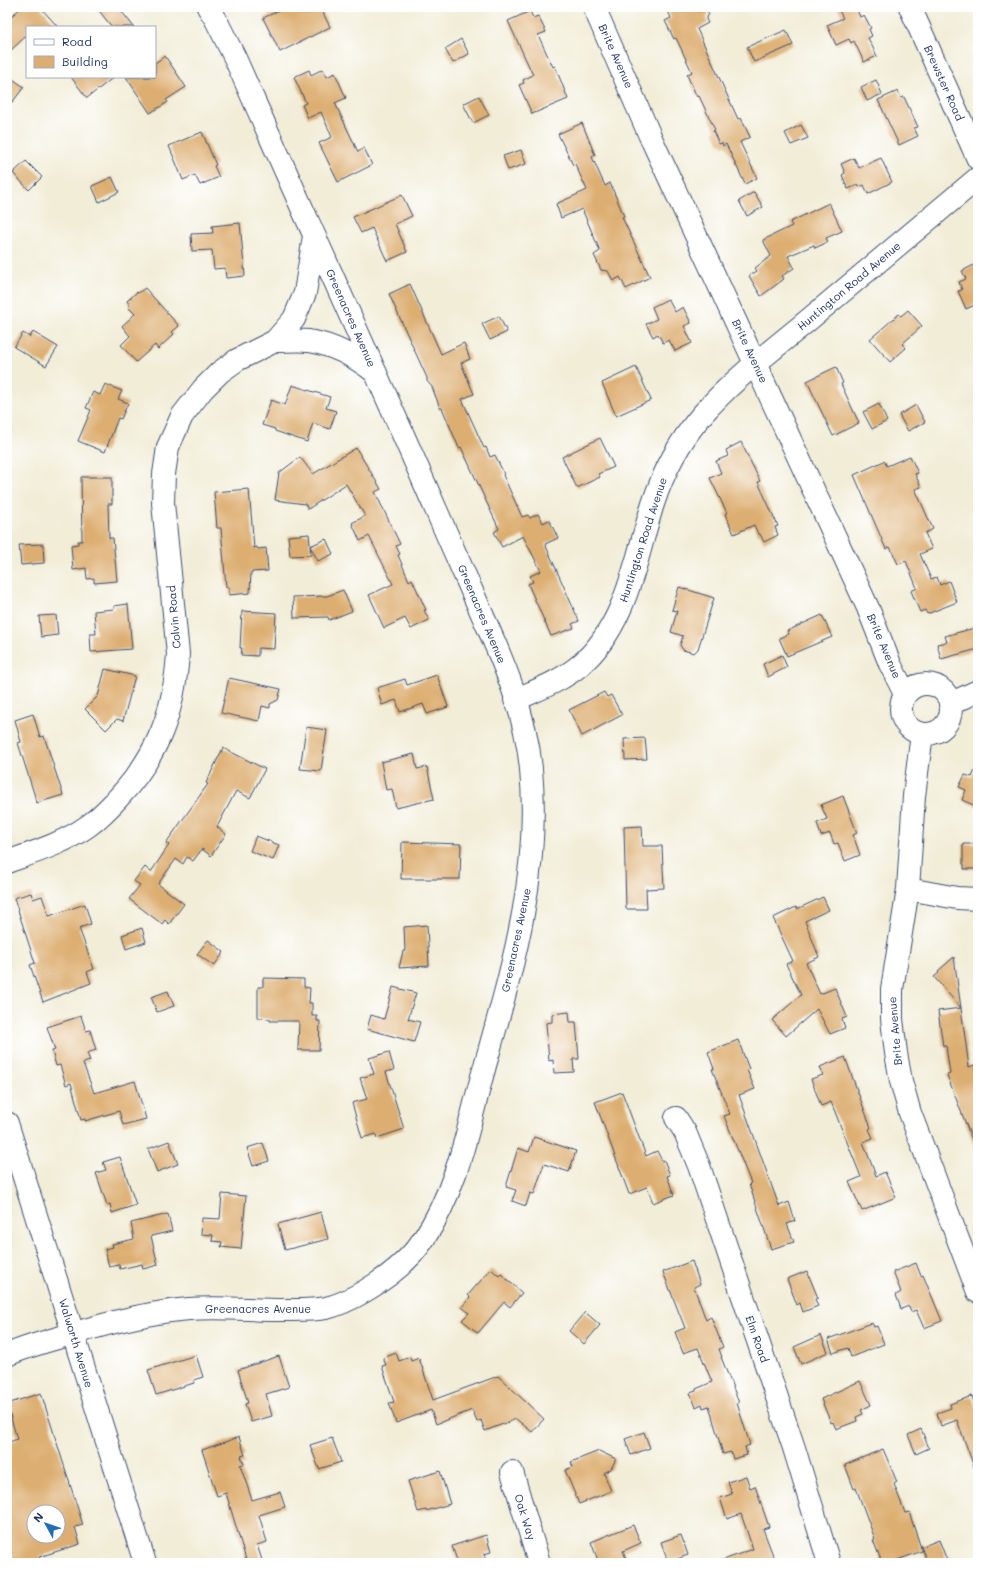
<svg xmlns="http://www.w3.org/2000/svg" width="985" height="1570" viewBox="0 0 985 1570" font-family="Mali,sans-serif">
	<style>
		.building { fill: #ddae71; fill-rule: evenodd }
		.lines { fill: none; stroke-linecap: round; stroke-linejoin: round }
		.minor-casing { stroke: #3b4c70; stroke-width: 24 }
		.minor { stroke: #fff; stroke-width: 22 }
		.labels { text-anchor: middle; stroke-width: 4; stroke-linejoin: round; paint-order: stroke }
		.street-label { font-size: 11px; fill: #1b2f5e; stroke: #fff }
	</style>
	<rect width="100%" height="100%" fill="#fff"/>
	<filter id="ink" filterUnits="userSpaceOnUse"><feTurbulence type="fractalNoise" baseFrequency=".025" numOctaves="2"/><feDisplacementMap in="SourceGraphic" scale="8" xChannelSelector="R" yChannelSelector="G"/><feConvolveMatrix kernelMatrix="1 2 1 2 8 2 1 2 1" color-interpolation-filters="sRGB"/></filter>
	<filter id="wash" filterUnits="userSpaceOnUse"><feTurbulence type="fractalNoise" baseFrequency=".012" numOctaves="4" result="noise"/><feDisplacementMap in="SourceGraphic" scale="16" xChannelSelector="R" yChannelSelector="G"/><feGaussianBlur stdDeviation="0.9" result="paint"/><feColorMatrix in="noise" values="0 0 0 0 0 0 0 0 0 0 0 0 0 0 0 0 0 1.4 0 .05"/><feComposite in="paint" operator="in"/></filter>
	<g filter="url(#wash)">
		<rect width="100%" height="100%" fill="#f1edd7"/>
		<g id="blocks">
			<path class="building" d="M22 7H40L58 27H27V35L7 54V20Z
				M96 7H118L134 27H112Z
				M287 7H320L330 27 280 52 263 18Z
				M666 7H705L709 14 706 19 708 23 697 29 738 119 741 118 750 137 740 142 757 178 745 184 726 144 723 146 722 143 719 144 713 131 715 130 699 96 697 97 687 75 692 72 676 38 674 39 665 21 671 18Z
				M837 7H856L860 17 864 15 871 28 869 29 872 36 868 38 877 56 864 62 854 41 851 43 849 39 836 45 827 25 843 18Z
				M530 11 533 18 538 16 546 32 538 35 553 67 555 66 568 99 532 114 519 85 524 83 523 80 533 75 508 21Z
				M786 30 793 45 754 62 747 47Z
				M461 39 469 54 453 63 445 49Z
				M165 56 186 87 166 100 168 102 150 113 126 77H155V63Z
				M323 69 327 77 335 73 346 98 335 103 358 152 364 148 372 165 338 182 319 143 332 137 321 112 308 118 302 105 306 103 294 77 309 70 311 75Z
				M7 75 24 87 7 109Z
				M71 77H114L87 98Z
				M876 80 882 94 867 101 861 87Z
				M898 91 901 98 904 97 918 127 914 128 918 136 899 145 878 100Z
				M479 96 489 115 473 123 463 104Z
				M582 123 595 155 592 157 605 186 610 183 624 216 622 217 650 277 626 289 620 277 613 281 608 271 601 270 594 255 600 251 582 209 561 218 556 204 587 190 575 164 573 165 558 134Z
				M801 125 808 138 791 145 785 133Z
				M202 132 216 165 214 166 219 177 200 185 195 175 183 180 169 146Z
				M521 150 526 164 508 170 503 156Z
				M854 158 859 168 881 158 892 182 868 194 864 185 859 187 858 185 848 189 842 175 845 173 841 164Z
				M26 161 42 177 29 190 13 173Z
				M112 177 119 192 99 202 92 186Z
				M754 192 763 207 747 216 739 201Z
				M402 195 412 216 395 224 407 252 387 261 372 228 361 233 353 217Z
				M829 203 842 231 826 238 828 242 815 248 814 245 788 256 794 268 782 276 784 279 761 296 749 276 757 271 755 268 771 256 763 240 792 226 790 222Z
				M240 223 245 276 226 278 225 268 214 269 212 250 192 251 191 234 213 233 212 226Z
				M978 263V307L977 304 966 309 958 291 962 290 959 282 966 279 962 271Z
				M410 284 441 354 464 343 470 359 461 363 474 394 462 399 484 448 486 447 490 457 495 455 504 474 503 475 522 517 528 515 530 518 538 514 543 523 549 520 558 538 545 544 579 621 572 624 574 628 551 636 528 584 533 582 530 576 541 571 523 536 502 547 494 532 499 529 461 447 459 448 442 408H440L432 387 427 381V378L389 294Z
				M145 288 179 326 172 332 174 334 158 349 155 345 136 362 121 345 130 336 122 326 135 314 128 307 130 305 127 301 137 292 138 293Z
				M668 299 675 312 683 307 691 323 684 326 692 343 675 351 669 340 663 343 658 334 653 337 646 324 657 319 652 307Z
				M908 310 922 326 902 344 906 348 890 362 870 339 899 314 901 316Z
				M499 316 507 332 490 340 482 324Z
				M33 332 58 347 46 366 14 347 23 333 30 337Z
				M636 367 651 400 616 416 602 383Z
				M836 367 843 383 841 384 859 423 833 436 807 381Z
				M105 384 122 391 118 399 128 403 121 419 118 418 105 452 78 441 91 410 86 408 93 392 100 395Z
				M292 385 330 397 326 408 336 411 330 429 313 423 307 442 275 431V429L262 425 271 400 285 405Z
				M879 404 887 421 872 429 863 412Z
				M916 405 925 422 908 431 899 415Z
				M600 438 614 467 598 474 600 477 577 488 562 457Z
				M741 442 760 481 758 482 778 526 775 527 778 535 764 542 760 534H758L754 525 734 534 725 514 727 513 710 478 721 473 716 461 728 456 726 450Z
				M356 448 381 489 375 492 400 544 396 546 400 554 398 555 409 581 412 579 426 610H424L429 620 411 629 405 618 384 628 369 595 393 584 369 536 360 541 352 523 365 516 346 484 308 509 305 504 275 500 279 473 300 457 313 474Z
				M910 456 918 473 915 474 921 487 915 489 933 529 925 533 932 549 920 554 931 579 937 577 940 585 949 581 957 602 927 614 925 610 920 612 911 591 917 588 906 561 898 564 890 547 886 549 854 475 884 461 887 466Z
				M81 477H112V504H108L109 538H113L117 581 94 583V578L87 579 86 568 73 570 71 545 78 544V541H82Z
				M249 489 254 548 257 547 258 549 266 548 268 571 251 572 250 593 229 595V587H226L221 528H217L214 492Z
				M309 534 311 555 290 556 288 536Z
				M326 539 333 554 318 561 310 546Z
				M43 544 44 563 21 565 19 545Z
				M679 587 714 598 698 649 694 653 683 650 680 645 683 636 671 632 677 611 672 610Z
				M343 590 352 611 329 620 328 617 294 618 293 597 327 596Z
				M128 604 132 649 91 652 90 634H96L94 611 114 609V606Z
				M242 611 276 613 274 649 258 648V656L241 655 242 648H240Z
				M56 615 58 635 41 637 39 616Z
				M822 615 832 637 787 656 779 638 789 634 787 631Z
				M978 627V649L941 659 937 644 947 642 945 636Z
				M782 655 787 667 768 677 763 664Z
				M105 669 135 676 123 721 117 719 106 730 85 709 98 696Z
				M437 675 448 707 427 714 423 704 400 712 396 700 382 705 377 688 405 679 407 685Z
				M229 678 281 689 278 700 270 704V708L262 706 259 721 221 713Z
				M604 692 607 697 611 695 622 715 582 736 569 710Z
				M33 714 40 737 44 736 63 795 37 803 18 743 21 742 15 720Z
				M306 727 327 730 321 771 300 769Z
				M645 738 647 759 625 760 624 739Z
				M223 748 265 769 250 798 236 791 217 827 226 834 211 856 202 849 193 861 187 857 183 864 176 859 158 884 184 904 169 924 165 920 162 924 129 899 140 885 134 881 145 867 151 872 169 845 166 843 208 784 206 783Z
				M414 754 417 769 427 767 434 799 396 808 392 789 386 790 381 762Z
				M978 763V807L962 800 966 790 959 787 965 775 972 777Z
				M843 796 857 833 853 835 860 855 845 861 838 843 834 844 830 833 821 836 817 823 827 819 821 805Z
				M642 826 643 846H662L664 888 646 889 647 909H626L624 827Z
				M256 836 279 845 273 860 250 851Z
				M402 842 461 844 460 879H401Z
				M963 844H978V869H964V864H963Z
				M31 893 33 899 42 896 49 916 85 904 91 924 79 928 94 969 87 972 91 983 43 1002 30 965 35 963 14 898Z
				M823 897 829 910 805 921 819 957 806 963 820 994 835 988 847 1017 842 1019 845 1028 830 1034 817 1009 786 1036 772 1020 801 995 786 964 793 961 773 918 796 907 797 909Z
				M427 925 429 966 399 968 403 951H405L404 927Z
				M142 928 146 942 126 949 122 935Z
				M208 940 224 952 214 966 197 954Z
				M954 957 969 1067 974 1065 978 1077V1153H977L947 1075 950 1074 946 1046H943L938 1011 961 1008 934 977 939 973 938 971Z
				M263 978 304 979V987L310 988 309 1003H312V1016H317V1021H320L319 1050H298L299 1021H270V1019L258 1018V987H263Z
				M393 987 416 993 408 1019 420 1022 414 1042 367 1029 371 1015 384 1019Z
				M168 991 174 1006 157 1012 151 997Z
				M569 1012 570 1022H576L579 1059H573L574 1072 554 1073 553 1060 549 1061 546 1023 552 1022V1014Z
				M81 1016 86 1031 90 1030 96 1050 87 1053 90 1061 83 1063 94 1093 135 1081 146 1119 123 1125 119 1111 85 1121V1119L81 1120 71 1083 66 1085 60 1065 56 1066 52 1051 55 1050 47 1027Z
				M738 1040 749 1069 747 1070 755 1089 739 1095 779 1206 789 1202 795 1221 787 1224 794 1242 771 1249 749 1184 751 1183 724 1116 730 1114 712 1069H714L708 1052Z
				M389 1052 394 1070 386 1072 404 1129 377 1138 376 1134 362 1138 352 1103 367 1099 360 1078 374 1074 369 1058Z
				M845 1057 871 1128 869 1129 873 1138 863 1142 876 1176 885 1172 896 1197 862 1211 849 1182 861 1177 831 1102 821 1106 811 1079 823 1075 820 1067Z
				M622 1092 646 1156 657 1151 662 1161 664 1160 670 1175 667 1176 674 1195 653 1203 647 1187 629 1194 595 1102Z
				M534 1137 576 1151 569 1172 544 1164 534 1194 530 1193 526 1206 512 1201 516 1190 506 1187 518 1148 529 1152Z
				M169 1141 178 1164 157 1172 148 1149Z
				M263 1143 269 1161 253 1166 247 1148Z
				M120 1157 136 1205 112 1213 110 1204 107 1205 96 1173 106 1170 103 1162Z
				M222 1194 246 1196 241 1249 221 1247 222 1242 212 1241 213 1235 201 1234 202 1218 220 1219Z
				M321 1212 328 1239 285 1250 278 1224Z
				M168 1214 172 1231 151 1236 158 1265 143 1269 142 1264 120 1269 119 1265 109 1267 105 1249 113 1247 112 1244 134 1239 131 1223Z
				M692 1261 700 1284 694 1287 706 1320 711 1317 723 1347 719 1349 722 1357H721L739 1403H737L750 1445 745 1447 747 1455 733 1459 731 1452 723 1454 709 1406 703 1408 702 1404 696 1407 690 1393 696 1391V1389L712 1382 698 1348 683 1353 675 1332 685 1328 663 1272Z
				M916 1263 921 1276 923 1275 942 1321 924 1328 916 1310 911 1312 909 1306 901 1309 896 1295 901 1292 893 1272Z
				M491 1269 499 1276 501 1274 522 1293 510 1307 504 1302 478 1333 462 1320 469 1313 462 1307 470 1297 468 1295Z
				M807 1271 818 1298 815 1299 818 1306 803 1312 800 1303 797 1305 787 1279Z
				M585 1312 600 1325 584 1344 569 1331Z
				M872 1323 874 1327 877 1326 884 1344 851 1357 848 1348 833 1353 828 1339Z
				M821 1335 828 1352 801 1364 794 1347Z
				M396 1353 399 1361 410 1357 411 1361 419 1358 433 1400 498 1376 544 1419 532 1432 516 1419 485 1431 481 1420 477 1422 472 1410 436 1424 431 1410 396 1423 389 1403 394 1402 382 1366 386 1365 383 1358Z
				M196 1355 203 1377 194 1380V1383L156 1395 148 1370Z
				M279 1356 289 1387 266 1394 272 1416 251 1422 245 1404 248 1403 238 1370Z
				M860 1381 871 1405 861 1410 863 1414 856 1417 857 1421 836 1429 833 1422 831 1423 821 1399Z
				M41 1393 83 1525 75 1527 80 1544 39 1557 41 1563H7V1443L17 1439 7 1404ZM34 1512H58V1536H34Z
				M972 1396 978 1414V1472H976L957 1420 941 1426 937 1413 951 1408 950 1404Z
				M921 1429 929 1448 916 1454 908 1435Z
				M644 1432 650 1448 631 1455 625 1439Z
				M239 1437 245 1455 241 1456 244 1464 240 1465 252 1500 280 1492 285 1507 259 1515 267 1542 257 1545 263 1563H247L226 1493 217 1496 202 1450Z
				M332 1438 341 1462 319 1469 310 1445Z
				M883 1449 897 1482 894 1484 905 1513 909 1512 922 1551 889 1563H882L873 1540 875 1539 856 1488 854 1489 845 1465Z
				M599 1451 616 1459 611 1469 604 1473 611 1491 579 1504 565 1470 573 1467 571 1462Z
				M440 1471 450 1504 426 1511V1510L418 1512 408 1481Z
				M746 1476 750 1488 755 1486 769 1527 763 1529 776 1563H718V1562L753 1549 741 1514 727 1519 720 1498 732 1494 728 1482Z
				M633 1525 641 1543 623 1551 628 1563H599L591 1542Z
				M486 1535 491 1552 484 1554 487 1563H458L452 1546Z
				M681 1535 688 1555 668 1562 661 1542Z
				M939 1540 948 1563H928L921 1547Z"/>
		</g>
	</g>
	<g filter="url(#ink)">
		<use href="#blocks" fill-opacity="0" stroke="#3b4c70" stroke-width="1"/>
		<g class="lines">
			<g class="minor-casing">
				<path id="minor" d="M594 7 650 136 868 608 890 664 905 694
					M910 7 978 159
					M275 341C286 341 298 340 309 341 334 345 357 358 376 373
					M901 709a25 25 0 1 1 50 0a25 25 0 1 1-50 0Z
					M515 700C537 690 561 681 579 666 627 626 635 560 653 504 663 473 680 441 701 416 731 381 771 351 806 322 864 274 921 226 978 178
					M950 704 978 691
					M922 734 914 796 908 889 892 989V1019L896 1053 901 1081 910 1113 978 1292
					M7 862C35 852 64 843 88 826 99 818 110 807 119 797 159 754 174 711 178 654L163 503 164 474 168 447 182 416 203 389 220 372 237 360 275 341 294 319 305 293 314 236
					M908 889 957 898 978 899
					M676 1118 685 1132 699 1166 794 1448 829 1563
					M7 1123 145 1563
					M7 1355C28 1346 50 1340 72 1334 111 1322 149 1312 189 1309 223 1306 258 1311 292 1310 303 1310 315 1310 326 1308 340 1305 353 1298 365 1291 387 1278 409 1261 423 1240 455 1193 467 1134 481 1080 510 975 541 879 531 769 526 714 504 663 482 614 467 580 452 546 437 512 371 360 302 209 235 58L215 18 208 7
					M512 1472 539 1563"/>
			</g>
			<use href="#minor" class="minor"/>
		</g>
	</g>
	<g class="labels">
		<g class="street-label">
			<text transform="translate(616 56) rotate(66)" y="4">Brite Avenue</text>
			<text transform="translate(944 83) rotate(66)" y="4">Brewster Road</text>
			<text transform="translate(849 286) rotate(-40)" y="4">Huntington Road Avenue</text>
			<text transform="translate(351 318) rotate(66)" y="4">Greenacres Avenue</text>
			<text transform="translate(750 351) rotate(65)" y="4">Brite Avenue</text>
			<text transform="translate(643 540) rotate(-72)" y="4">Huntington Road Avenue</text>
			<text transform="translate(482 614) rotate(67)" y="4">Greenacres Avenue</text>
			<text transform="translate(174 617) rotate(-95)" y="4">Colvin Road</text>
			<text transform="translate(884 646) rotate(67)" y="4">Brite Avenue</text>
			<text transform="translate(516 940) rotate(-78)" y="4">Greenacres Avenue</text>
			<text transform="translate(895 1031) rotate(-95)" y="4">Brite Avenue</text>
			<text x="258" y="1313">Greenacres Avenue</text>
			<text transform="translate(757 1339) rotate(71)" y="4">Elm Road</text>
			<text transform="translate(76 1343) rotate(73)" y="4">Walworth Avenue</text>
			<text transform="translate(525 1517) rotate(73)" y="4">Oak Way</text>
		</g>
	</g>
	<rect width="985" height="1570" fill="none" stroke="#fff" stroke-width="24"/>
	<rect x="26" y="26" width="130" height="52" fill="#ffffff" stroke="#a4acbf"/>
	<rect x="34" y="39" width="20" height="6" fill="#ffffff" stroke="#a4acbf"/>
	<text x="62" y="46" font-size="12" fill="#1b2f5e">Road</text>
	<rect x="34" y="56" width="20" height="12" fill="#ddae71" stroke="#a4acbf"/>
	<text x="62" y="66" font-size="12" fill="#1b2f5e">Building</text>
	<g transform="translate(46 1524) rotate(310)"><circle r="19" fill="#ffffff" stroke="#a4acbf"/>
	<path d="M0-3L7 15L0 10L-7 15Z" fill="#1f6fb2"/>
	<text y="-6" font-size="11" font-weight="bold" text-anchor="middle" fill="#1b2f5e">N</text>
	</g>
</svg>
